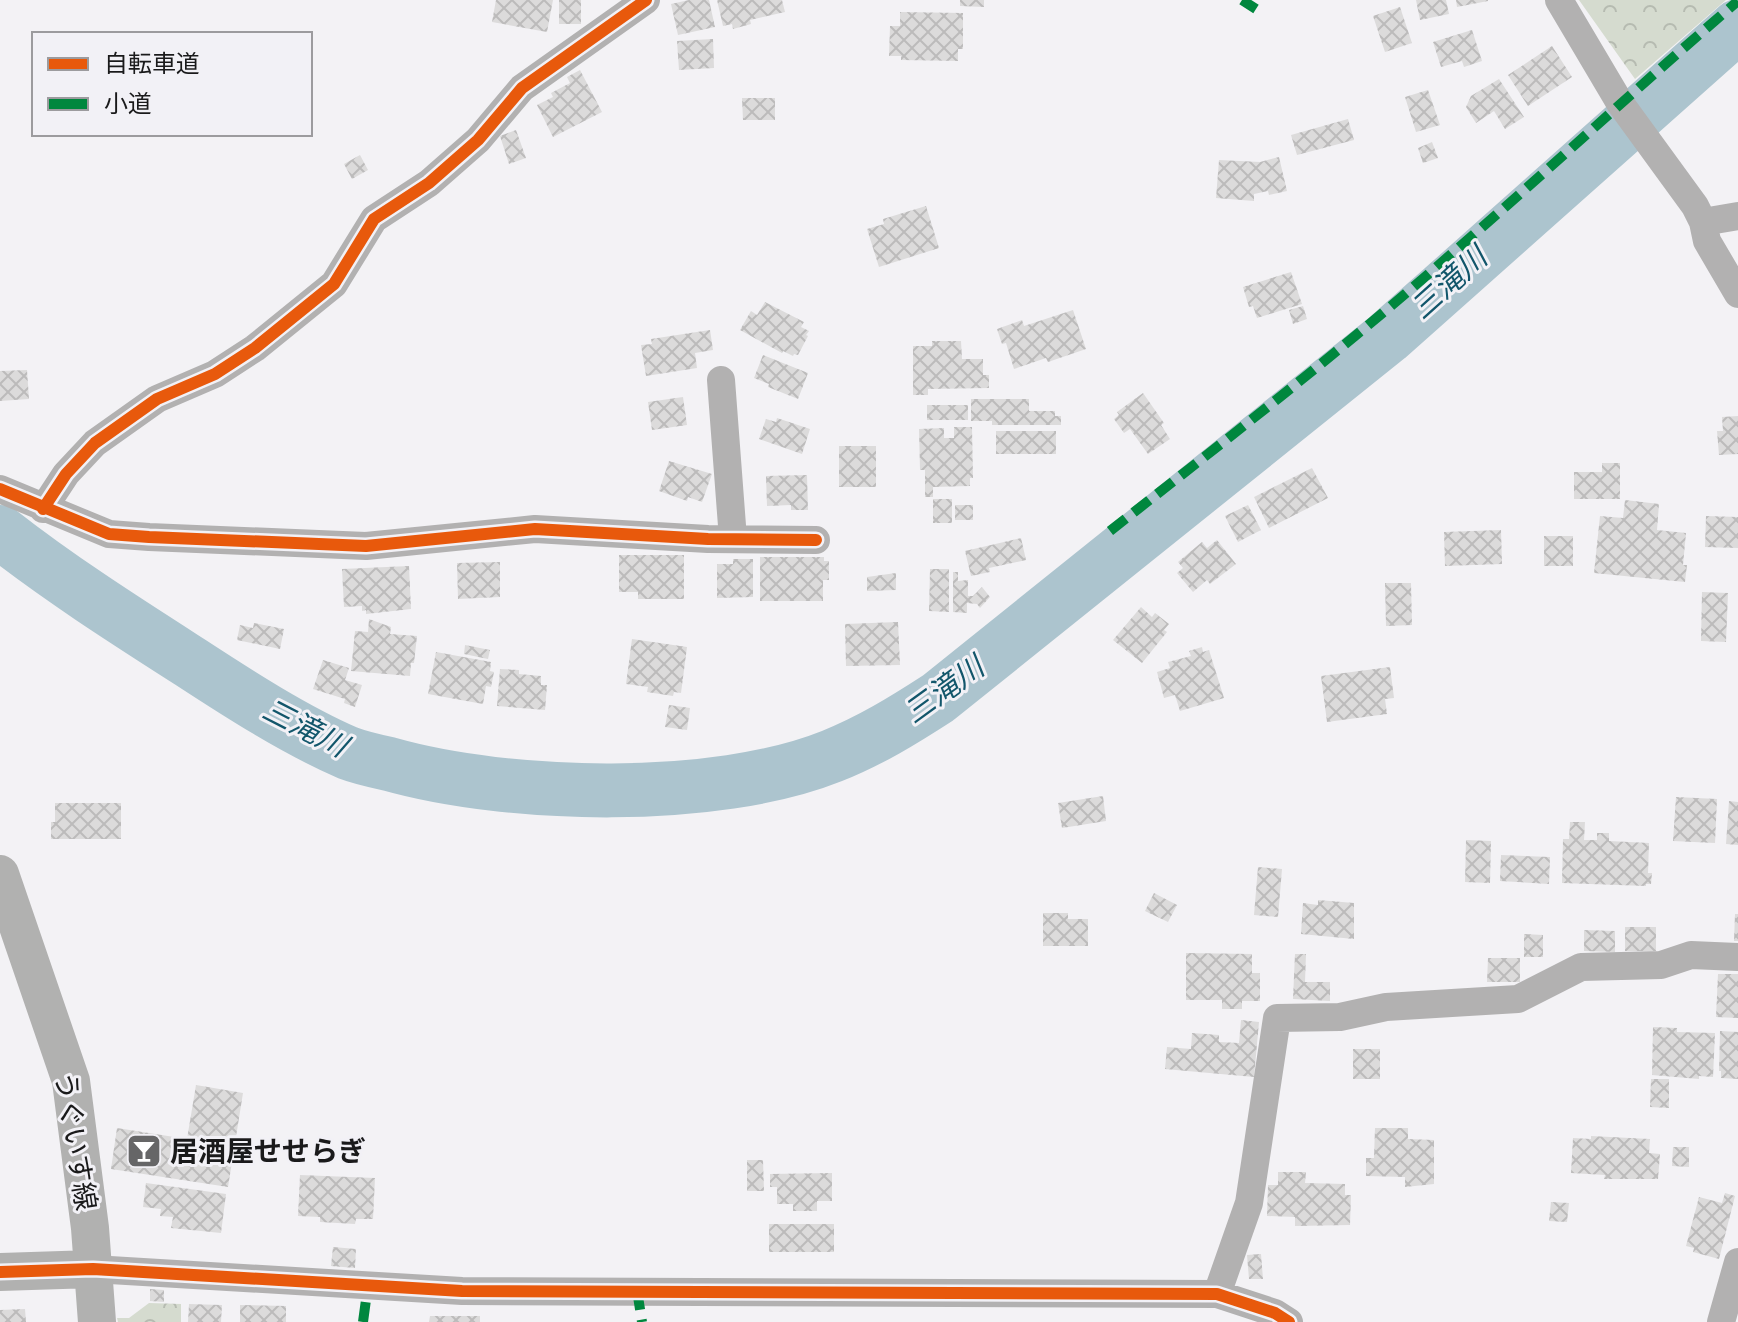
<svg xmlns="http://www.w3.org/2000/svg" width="1738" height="1322" viewBox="0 0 1738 1322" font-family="Commissioner,'Noto Sans JP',sans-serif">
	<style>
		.park { fill: url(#park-crowns) }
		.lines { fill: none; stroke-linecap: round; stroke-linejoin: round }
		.river { stroke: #acc4ce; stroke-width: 54 }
		.building { fill: url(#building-cross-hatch) }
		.street { stroke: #b2b1b1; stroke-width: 28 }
		.secondary { stroke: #b1b1b0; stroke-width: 38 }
		.quiet { stroke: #00873e; stroke-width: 10; stroke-dasharray: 20 10; stroke-linecap: butt }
		.cycleway-casing { stroke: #f2f1f6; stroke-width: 17 }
		.cycleway { stroke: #e8590c; stroke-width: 12 }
		.labels { text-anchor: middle; stroke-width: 6; stroke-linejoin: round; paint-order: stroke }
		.street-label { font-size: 28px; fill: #1a1a1b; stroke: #f2f1f6 }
		.poi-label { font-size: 28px; font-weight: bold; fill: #1a1a1b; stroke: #f2f1f6; text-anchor: start }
		.water-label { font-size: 30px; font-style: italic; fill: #12566b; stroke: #f2f1f6 }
	</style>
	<defs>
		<pattern id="park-crowns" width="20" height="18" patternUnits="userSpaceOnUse" patternTransform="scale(2)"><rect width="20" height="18" fill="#d5dbcf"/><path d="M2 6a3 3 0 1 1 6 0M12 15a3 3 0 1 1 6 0" fill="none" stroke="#b6bbb1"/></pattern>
		<pattern id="building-cross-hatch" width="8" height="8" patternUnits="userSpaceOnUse" patternTransform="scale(2)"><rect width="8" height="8" fill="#dcdbdb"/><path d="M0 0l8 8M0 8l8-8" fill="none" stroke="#bcbbbb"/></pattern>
	</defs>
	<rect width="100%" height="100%" fill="#f3f2f5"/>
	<path class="park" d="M1579 0H1726L1635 79Z
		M149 1303 181 1304V1322H118L117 1318H129Z"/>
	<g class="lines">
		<path class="river" d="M0 532C60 579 126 621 190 662 239 694 295 730 348 753 361 758 375 761 389 764 509 798 715 803 832 756 870 741 904 720 938 698L1388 337 1738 26"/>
	</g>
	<path class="building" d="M496 0H553L547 32 492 22Z
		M559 0H581V24H559Z
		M689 0H709L715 27 678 35 671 4Z
		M717 0H782L785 12 750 20 751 24 733 29 732 24 723 26Z
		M960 0H984V7L960 6Z
		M1416 0H1446L1449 14 1420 20Z
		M1456 0H1488V1L1457 7Z
		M1400 7 1412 43 1385 52 1373 16Z
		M900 12 963 13V49H958V61L901 60V56H889L890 26H900Z
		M1472 30 1482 61 1464 67 1462 61 1441 67 1433 42Z
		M713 39 714 68 679 70 677 41Z
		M1552 46 1572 77 1528 106 1508 75Z
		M580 70 602 112 553 137 537 105 553 97 551 93 570 83 567 77Z
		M1499 79 1524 117 1505 129 1494 111 1476 123 1466 107 1471 96Z
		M1428 90 1440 125 1416 132 1405 97Z
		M742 98H775V120H743Z
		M1348 119 1354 140 1297 155 1291 135Z
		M516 130 526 158 509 164 500 136Z
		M1432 142 1438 158 1423 163 1418 148Z
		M360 155 368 170 352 179 344 164Z
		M1279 157 1287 191 1269 195 1268 191 1254 194V201L1216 198 1219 160 1260 162Z
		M926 206 939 248 879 267 867 229 884 224 883 219Z
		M1291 272 1302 304 1257 318 1253 306 1249 307 1243 287Z
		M765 302 804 322 801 327 809 331 806 335 808 336 798 355 794 354 793 356 783 351 782 353 740 330 751 311 757 315Z
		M1303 306 1307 319 1293 324 1289 310Z
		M1073 310 1086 349 1048 362 1046 358 1014 369 1006 343 1002 344 997 329 1022 320 1024 326Z
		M710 330 713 350 695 353 697 368 646 376 641 345 652 344 651 339Z
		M932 341H961L962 359H983V375H989V388L928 389V395H913V346H932Z
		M763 355 808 373 798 399 768 387 769 384 754 378Z
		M27 370 29 399 0 401V371Z
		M1143 393 1164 423 1161 425 1170 439 1148 454 1130 429 1124 433 1114 419 1119 415 1117 412Z
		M683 397 687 425 652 430 648 402Z
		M971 399H1029V411H1055V416H1061V425H992V421H971Z
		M927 405H968V420H927Z
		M1738 416V454L1719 455 1717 431H1723L1722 417Z
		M777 418 810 429 802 454 759 439 766 419 776 422Z
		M954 427H972L973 478H970V486L933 487V497H925V470H920L919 429 944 428V438H954Z
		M996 431H1056V454H996Z
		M839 446H876V487H839Z
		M669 461 712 474 702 502 688 497 687 501 659 491Z
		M1602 463H1620V499H1574V472H1602Z
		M1312 468 1328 498 1269 528 1254 497Z
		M807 475 808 510H791V505L767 506 766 476Z
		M933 499H952V523H933Z
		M1625 500 1659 504 1657 530 1686 533 1683 565H1687L1685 582 1594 573 1600 516 1623 518Z
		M955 505H973V520H955Z
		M1248 505 1261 530 1238 542 1225 516Z
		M1706 516 1738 517V548L1705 547Z
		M1501 530 1502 564 1445 566 1444 532Z
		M1544 536H1573V566H1544Z
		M1021 538 1026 560 989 568 990 572 971 576 965 551Z
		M1217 540 1236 564 1210 584 1207 580 1193 592 1177 573 1183 568 1178 562 1202 542 1207 548Z
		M619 555H684V599H638V592H619Z
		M760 557H824V561H829V580H823V601H760Z
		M733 559H753V597L717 598V564H733Z
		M500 562V597L458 599 457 563Z
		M409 566 411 609 366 614V610L362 611V606L344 607 342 569Z
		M930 569H949V612L929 611Z
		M953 572H958V581L968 580V596H973L982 587 990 597 980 608 977 604 967 603V613L953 612Z
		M896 573V590L867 591V577Z
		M1385 583H1411L1412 625 1386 626Z
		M1702 592 1728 593 1726 642 1701 641Z
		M1141 607 1152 617 1155 613 1169 624 1164 630 1167 632 1142 663 1113 640Z
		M369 619 391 627 390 634 417 636 414 663H411L410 676 351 671 355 631 368 632Z
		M898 622 900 665 846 666 845 624Z
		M254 623 284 629 280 649 237 640 240 625 253 628Z
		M632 639 687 647 681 693 674 692 673 696 647 692 648 687 626 684Z
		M465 645 490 650 488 659 464 654Z
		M1202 647 1203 652 1209 650 1224 698 1180 711 1175 695 1164 698 1157 672 1170 668 1168 662 1191 656 1189 651Z
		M436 652 491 662 490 671 494 672 491 687 486 686 483 704 428 694Z
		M323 660 349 668 345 680 362 685 355 707 344 703 345 699 313 689Z
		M1390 667 1394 698 1385 699 1387 714 1327 722 1321 676Z
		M500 669 519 670V674L541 676V685H547L545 710 497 706Z
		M669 705 690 708 687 730 665 727Z
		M1103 796 1106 821 1062 828 1058 803Z
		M1676 797 1717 799 1715 843 1673 841Z
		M1729 801 1738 802V845L1726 844Z
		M55 803H121V839H51V822H55Z
		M1570 822H1585L1584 840H1597V833H1609V841L1649 843 1648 873H1652L1651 884H1646V886L1562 883 1563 839H1569Z
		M1466 840 1491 841 1490 883 1465 882Z
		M1501 855 1550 857 1549 884 1500 881Z
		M1258 867 1282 869 1278 917 1254 915Z
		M1154 893 1177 905 1168 922 1145 911Z
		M1318 900 1354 903V939L1301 934 1303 903 1318 905Z
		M1043 913H1068V919H1088V946H1043Z
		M1735 914H1738V941H1734Z
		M1625 927H1656V951H1625Z
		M1584 930 1615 931V952L1584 951Z
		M1524 934 1543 935V957H1524Z
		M1186 953 1252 954V973H1260V1001H1242V1009H1222V1000H1186Z
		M1295 954H1306L1305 982H1330V1001L1293 999Z
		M1488 958H1520V982H1487Z
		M1718 974H1738V1018L1716 1017Z
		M1241 1020 1259 1022 1254 1077 1165 1069 1167 1047 1191 1049 1192 1033 1219 1035V1042L1239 1043Z
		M1653 1027 1677 1028V1032L1715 1033 1713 1077 1699 1076V1079L1652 1075Z
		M1720 1031 1738 1032V1079L1721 1078V1071H1719Z
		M1353 1049H1380V1079H1353Z
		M1651 1079H1669V1108L1650 1107Z
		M196 1085 243 1093 228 1187 111 1169 117 1128 187 1139Z
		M1375 1128H1408V1139L1434 1140V1184L1405 1187V1177L1366 1176V1158H1374Z
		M1591 1136 1650 1139 1649 1153 1660 1154 1658 1179H1604L1605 1175 1571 1173 1573 1138 1591 1139Z
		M1673 1147H1689V1167L1672 1166Z
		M747 1160H763L764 1191H747Z
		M1278 1172H1306L1305 1183 1345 1184V1195H1351L1350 1225 1295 1226V1217L1267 1216 1268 1185H1278Z
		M832 1173V1201H817V1211H793V1204H777V1187H770V1174Z
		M300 1175 375 1178 373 1219H356L355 1224 320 1222V1217L298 1216Z
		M146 1183 226 1194 221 1233 171 1228 173 1217 160 1216 161 1209 143 1207Z
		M1725 1193 1735 1196 1719 1259 1693 1252 1694 1248 1686 1246 1699 1197 1722 1203Z
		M1551 1202 1569 1203 1567 1222 1549 1221Z
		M769 1224H834V1252H769Z
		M333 1247 356 1249 355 1268 331 1266Z
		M1261 1254 1263 1279H1249L1247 1255Z
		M150 1289 164 1290V1302L150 1301Z
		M189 1304 222 1305 221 1322H188Z
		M240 1305 286 1306V1322H240Z
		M25 1309 26 1322H0V1310Z
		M430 1316H480V1322H429Z"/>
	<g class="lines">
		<path class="street" d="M1559 0 1620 103 1695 206 1703 222 1707 241 1738 294
			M1703 222 1738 216
			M721 380 733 539
			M0 489 109 534 149 537 366 546 535 529 708 539 816 540
			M43 509 66 474 95 443 157 399 215 374 255 348 334 284 374 219 429 183 478 140 522 88 646 0
			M93 1269 462 1291 1217 1294 1275 1313 1289 1322
			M1217 1294 1249 1203 1277 1018 1340 1017 1386 1007 1518 999 1581 967 1661 965 1691 955 1738 957
			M1721 1322 1738 1262"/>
		<path class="secondary" d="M0 874 71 1081 90 1228 97 1322
			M0 1272 93 1269"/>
		<path class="quiet" d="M1242 0 1256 9
			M1110 531C1227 439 1345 348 1457 249 1552 167 1643 82 1738 1
			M637 1290 642 1322
			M363 1322 368 1285"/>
		<g class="cycleway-casing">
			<path id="cycleway" d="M0 489 109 534 149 537 366 546 535 529 708 539 816 540
				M43 509 66 474 95 443 157 399 215 374 255 348 334 284 374 219 429 183 478 140 522 88 646 0
				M0 1272 93 1269 462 1291 1217 1294 1275 1313 1289 1322"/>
		</g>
		<use href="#cycleway" class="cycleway"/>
	</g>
	<defs>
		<g id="bar-square" transform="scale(1.8)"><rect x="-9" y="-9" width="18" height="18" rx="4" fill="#666667" stroke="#f2f1f6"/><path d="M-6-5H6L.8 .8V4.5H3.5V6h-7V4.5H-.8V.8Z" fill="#fff"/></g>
	</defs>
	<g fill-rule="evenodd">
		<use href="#bar-square" x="144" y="1151"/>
	</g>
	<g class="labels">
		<g class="street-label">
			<text transform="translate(76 1141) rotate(81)" y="10">うぐいす線</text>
		</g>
		<g class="poi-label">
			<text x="170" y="1161">居酒屋せせらぎ</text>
		</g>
		<g class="water-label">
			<text transform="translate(1449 283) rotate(-42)" y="10">三滝川</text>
			<text transform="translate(944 690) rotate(-36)" y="10">三滝川</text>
			<text transform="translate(305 728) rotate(27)" y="10">三滝川</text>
		</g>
	</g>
	<rect x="32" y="32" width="280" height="104" fill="#f2f1f6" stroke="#9c9b9e" stroke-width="2"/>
	<rect x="48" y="58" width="40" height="12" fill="#e8590c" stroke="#9c9b9e" stroke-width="2"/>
	<text x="104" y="72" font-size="24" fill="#1a1a1b">自転車道</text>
	<rect x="48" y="98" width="40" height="12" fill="#00873e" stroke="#9c9b9e" stroke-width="2"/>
	<text x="104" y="112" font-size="24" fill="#1a1a1b">小道</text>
</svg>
